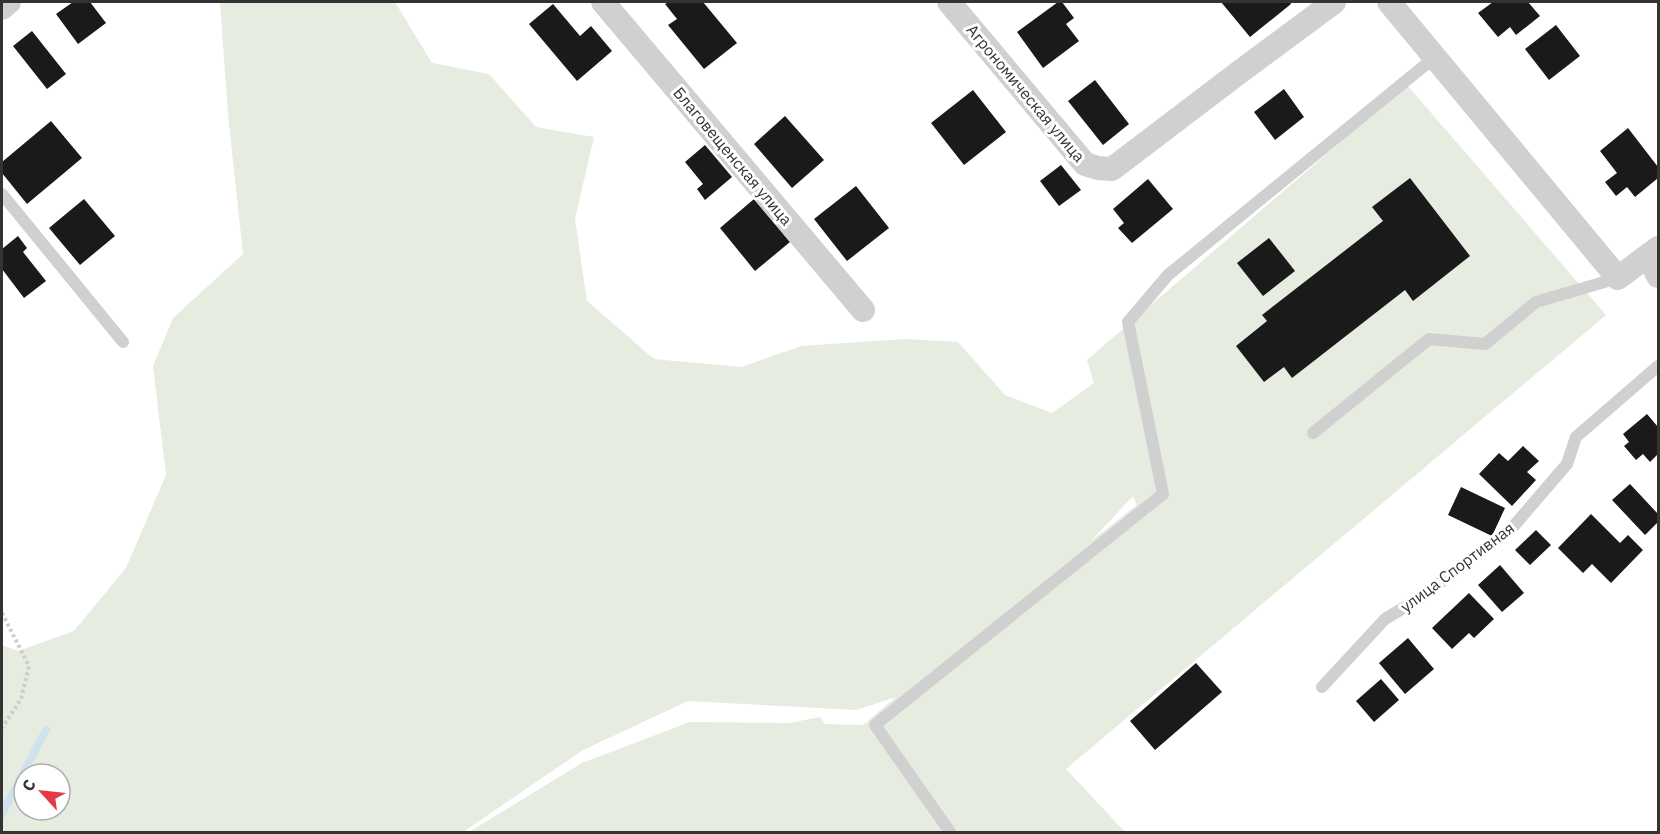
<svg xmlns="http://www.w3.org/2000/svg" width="1660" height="834" viewBox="0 0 1660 834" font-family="'IBM Plex Sans',sans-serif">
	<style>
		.green { fill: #e6ecdf; fill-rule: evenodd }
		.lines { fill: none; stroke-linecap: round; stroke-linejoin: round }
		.stream { stroke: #cfe2ee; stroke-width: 8 }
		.building { fill: #1a1a1a }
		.path { stroke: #cdcdcd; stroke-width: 4; stroke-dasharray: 3 3; stroke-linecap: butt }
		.service { stroke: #d0d0d0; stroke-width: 12 }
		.minor { stroke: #d0d0d0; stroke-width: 24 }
		.labels { text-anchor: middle; stroke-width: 6; stroke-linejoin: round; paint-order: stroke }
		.street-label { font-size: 16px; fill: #333; stroke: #fff }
	</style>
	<rect width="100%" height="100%" fill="#fff"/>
	<path class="green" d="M220 2H395L432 63 489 74 536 127 594 137 575 219 587 301 654 359 741 367 801 346 905 339 958 342 1005 395 1052 413 1094 383 1087 360 1407 85 1606 315 1066 769 1125 832H469L582 763 690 722 789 723 820 717 825 724 863 725 896 697 856 710 688 701 583 750 463 832H2V645L18 651 74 631 126 568 166 475 153 366 173 318 243 254 228 114ZM1133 496 1137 505 1091 541ZM24 774H60V810H24Z"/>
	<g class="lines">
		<path class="stream" d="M2 814 46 730"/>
	</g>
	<path class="building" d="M73 2H90L106 23 78 44 56 14Z
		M669 2H703L737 43 704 69 668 25 677 19 665 4Z
		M1058 2H1062L1074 18 1066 24 1079 41 1043 68 1017 32Z
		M1221 2H1290L1291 4 1250 37Z
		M1493 2H1528L1540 16 1516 35 1510 27 1498 37 1478 13Z
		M553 4 580 36 591 26 612 51 577 81 529 24Z
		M1556 25 1580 56 1549 80 1525 49Z
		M32 31 66 74 47 89 13 46Z
		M1095 80 1129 124 1103 145 1068 101Z
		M1284 89 1304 117 1275 140 1254 112Z
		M973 90 1006 132 964 165 931 123Z
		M785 116 824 160 792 188 754 144Z
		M51 121 82 158 27 204 2 173V162Z
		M1628 128 1658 167V178L1635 197 1627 187 1616 196 1605 182 1617 173 1600 151Z
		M705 145 732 177 705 200 697 189 703 184 685 162Z
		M1061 165 1081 190 1059 206 1040 181Z
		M1410 178 1470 256 1413 301 1405 290 1292 378 1284 367 1264 382 1236 346 1267 321 1262 315 1383 221 1372 207Z
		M1148 179 1173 209 1132 243 1118 228 1124 223 1113 209Z
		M856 186 889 228 847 261 814 219Z
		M84 199 115 236 80 265 49 228Z
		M754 199 790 242 755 271 720 228Z
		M18 236 27 248 23 252 46 281 24 298 2 269V249Z
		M1269 238 1295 271 1263 296 1237 263Z
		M1647 414 1658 427V454L1650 462 1643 454 1636 460 1624 446 1629 442 1623 434Z
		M1523 446 1539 461 1527 472 1536 480 1512 506 1479 474 1499 453 1508 461Z
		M1630 484 1658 514V522L1645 535 1612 500Z
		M1461 487 1505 508 1492 536 1448 515Z
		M1591 514 1620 543 1628 535 1643 550 1611 583 1592 564 1583 573 1558 548Z
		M1536 530 1551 545 1530 565 1515 550Z
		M1500 565 1524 593 1502 612 1478 585Z
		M1469 593 1494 619 1474 638 1469 633 1452 649 1432 628Z
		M1408 638 1434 669 1405 694 1379 663Z
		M1196 663 1222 692 1155 750 1130 721Z
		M1381 679 1399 700 1374 722 1356 701Z"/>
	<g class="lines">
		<path class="path" d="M2 613 29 666 21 699 2 728"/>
		<path class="service" d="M2 194 123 342
			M1313 433 1429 339 1485 344 1536 302 1618 278
			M1322 687 1385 619 1420 598 1512 528 1567 464 1576 437 1658 366
			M950 832 875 725 1163 494 1128 322 1168 275 1435 57"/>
		<path class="minor" d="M603 2 863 310
			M949 2 1085 164 1098 168 1112 169 1237 74 1334 2
			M1389 2 1618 278 1658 248
			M2 8 9 2
			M1649 256 1658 276"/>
	</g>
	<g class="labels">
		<g class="street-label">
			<text transform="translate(1026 93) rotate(50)" y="6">Агрономическая улица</text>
			<text transform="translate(733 156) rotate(50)" y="6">Благовещенская улица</text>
			<text transform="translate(1457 567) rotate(-37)" y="6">улица Спортивная</text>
		</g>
	</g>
	<rect width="1660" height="834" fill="none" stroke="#333333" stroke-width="6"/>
	<g transform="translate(42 792) rotate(297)"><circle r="28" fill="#ffffff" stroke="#adadad" stroke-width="1.5"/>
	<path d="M0-4.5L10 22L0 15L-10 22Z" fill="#e63946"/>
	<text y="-9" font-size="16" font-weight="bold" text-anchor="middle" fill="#333333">С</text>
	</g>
</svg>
